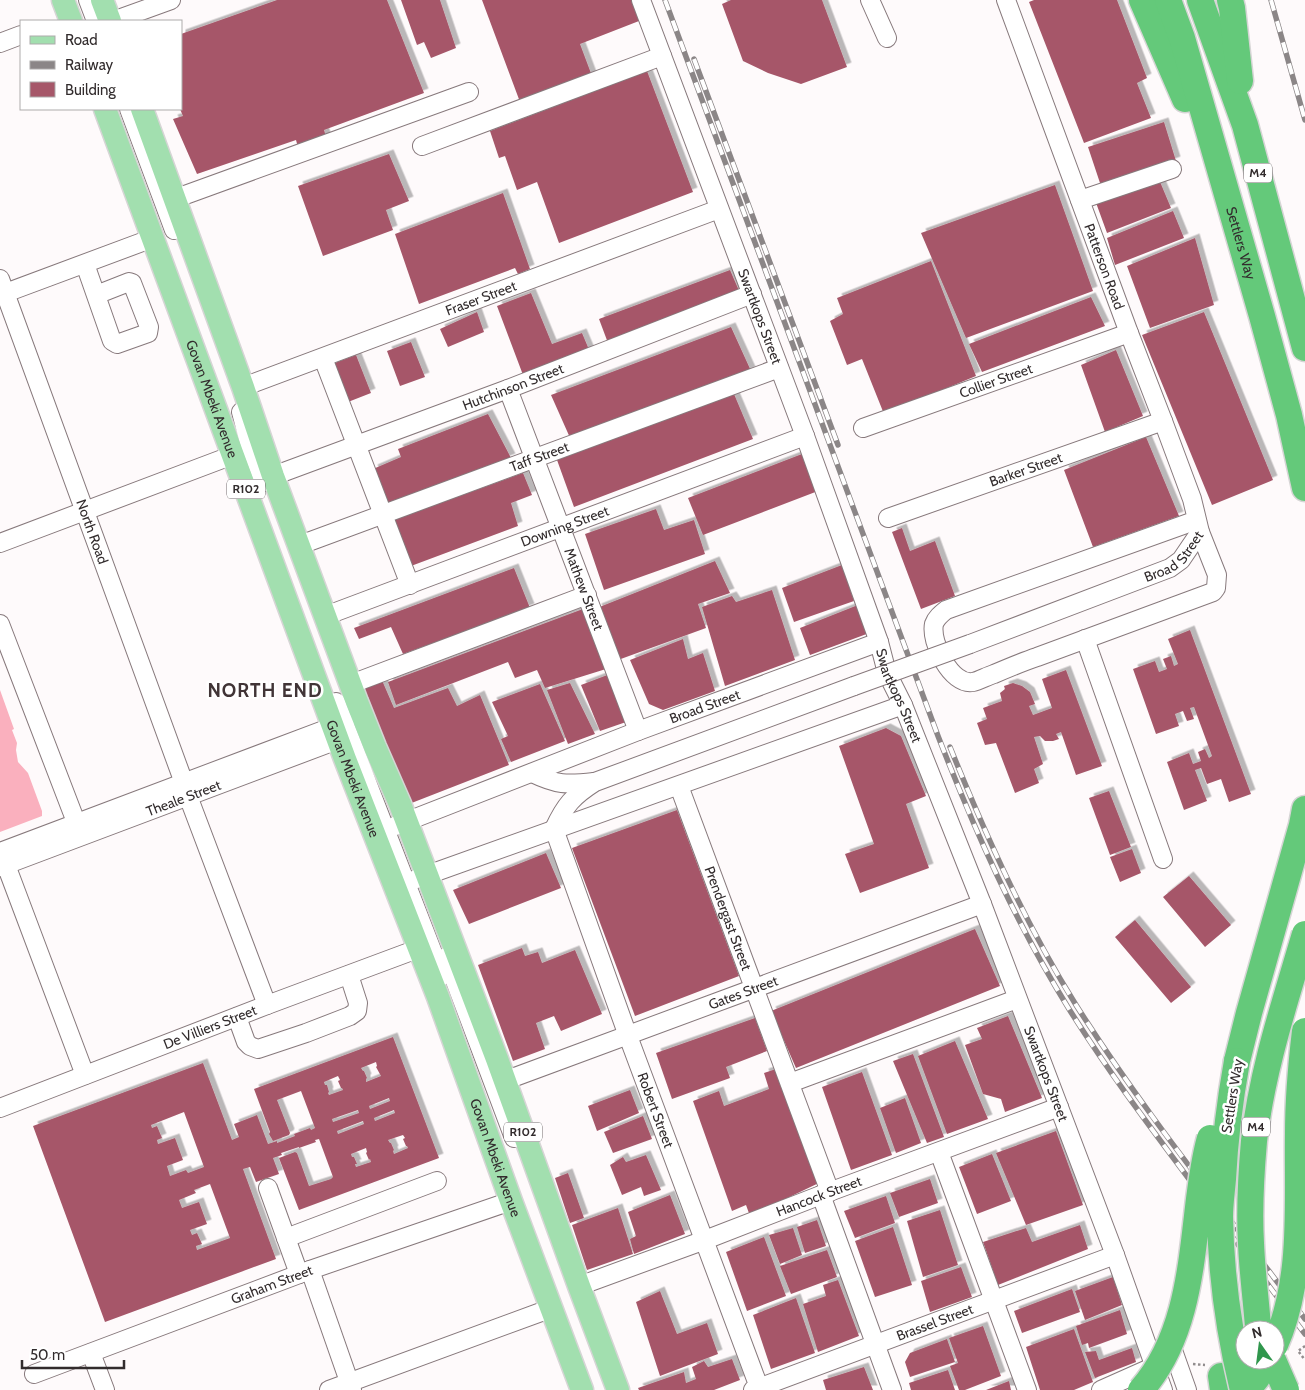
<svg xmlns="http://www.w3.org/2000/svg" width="1305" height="1390" viewBox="0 0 1305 1390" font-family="Cabin,sans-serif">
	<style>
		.green { fill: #fab0be }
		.building { fill: #a65769; fill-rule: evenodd; filter: url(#shadow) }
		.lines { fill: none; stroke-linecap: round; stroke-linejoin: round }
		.minor-casing { stroke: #87797c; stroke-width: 20 }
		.major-casing { stroke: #d6d5d5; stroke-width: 25 }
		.highway-casing { stroke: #d6d5d5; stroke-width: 29 }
		.path { stroke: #918c8d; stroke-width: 2.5; stroke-dasharray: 2.5 2.5; stroke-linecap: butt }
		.minor { stroke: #fff; stroke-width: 18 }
		.major { stroke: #a2dfaf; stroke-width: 22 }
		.highway { stroke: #64c97a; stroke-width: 26 }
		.rail-casing { stroke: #8b8687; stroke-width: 5.5 }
		.rail { stroke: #fff; stroke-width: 4; stroke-dasharray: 11; stroke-linecap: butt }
		.minor-bridge-casing { stroke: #87797c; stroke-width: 20; stroke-linecap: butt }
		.highway-bridge-casing { stroke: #d6d5d5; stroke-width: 29; stroke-linecap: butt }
		.minor-bridge { stroke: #fff; stroke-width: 18 }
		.highway-bridge { stroke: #64c97a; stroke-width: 26 }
		.labels { text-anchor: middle; stroke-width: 5; stroke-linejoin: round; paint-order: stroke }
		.shield { fill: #fff; stroke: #706b6c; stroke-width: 1 }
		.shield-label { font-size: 12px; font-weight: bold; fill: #322c2d }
		.street-label { font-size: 14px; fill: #322c2d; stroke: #fff }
		.district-label { font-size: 19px; font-weight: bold; letter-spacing: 1px; fill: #413537; stroke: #fff }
	</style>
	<defs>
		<filter id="shadow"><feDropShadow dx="4.5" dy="-4.5" stdDeviation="0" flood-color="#0004"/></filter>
	</defs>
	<rect width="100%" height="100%" fill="#fefafb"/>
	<path class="green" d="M0 690 14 729 12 730 17 743 16 750 18 762 28 773 42 811V816L0 832Z"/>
	<path class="building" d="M277 0H387L424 93 324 130 327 140 299 151 296 140 197 174 173 119 183 116 180 109 181 34Z
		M401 0H440L456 48 431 58 424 42 417 45Z
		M482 0H632L639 21 580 44 592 76 520 102Z
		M731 0H822L847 67 801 84 768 73 743 61 722 4Z
		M1034 0H1117L1147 78 1137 83 1151 118 1084 143 1029 2Z
		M647 71 693 192 559 243 537 182 517 190 505 156 499 158 490 131Z
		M1164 122 1176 161 1102 189 1088 147Z
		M389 154 409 201 386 210 393 230 323 256 298 186Z
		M1158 177 1171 208 1107 233 1095 200Z
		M1055 185 1093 291 966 338 921 233Z
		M503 193 530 269 518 274 515 268 419 304 395 234Z
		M1173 211 1184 238 1115 265 1107 238Z
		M1195 238 1214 305 1150 328 1127 266Z
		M931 261 976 376 884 414 862 359 847 365 830 321 843 314 837 298Z
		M730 270 740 293 608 343 599 319Z
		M531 293 552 344 582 333 590 352 523 375 497 306Z
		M1091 297 1105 326 982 372 969 344Z
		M477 312 484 332 448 347 440 329Z
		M1204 312 1273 480 1212 505 1142 335Z
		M731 327 751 371 571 440 551 395Z
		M411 342 425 377 400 386 387 351Z
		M1116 350 1143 416 1105 432 1081 365Z
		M356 355 371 393 348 402 332 364Z
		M734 394 753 439 574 507 557 460Z
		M488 414 511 458 389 506 373 469 401 457 398 449Z
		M1146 437 1179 516 1093 547 1064 470Z
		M802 454 818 491 703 535 688 498Z
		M523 473 532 495 511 503 518 526 411 566 393 520Z
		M656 509 664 530 694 520 705 554 604 590 585 534Z
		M902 528 910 551 935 541 955 596 921 609 892 532Z
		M715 561 730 593 698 604 706 628 618 660 597 608Z
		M842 565 854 601 794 622 782 588Z
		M514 568 530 608 403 654 391 627 359 639 354 628Z
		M772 590 795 660 725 686 702 607 732 596 736 602Z
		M863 603 872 632 810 655 800 628Z
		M583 609 606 669 545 688 537 670 515 678 508 662 396 705 388 682Z
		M1190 630 1251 794 1229 802 1221 779 1207 784 1201 768 1195 770 1207 801 1184 810 1167 762 1189 753 1193 764 1201 761 1198 752 1205 749 1209 758 1212 756 1194 707 1190 708 1194 719 1187 721 1183 711 1175 714 1179 726 1156 734 1133 669 1155 661 1159 672 1167 669 1163 659 1171 656 1174 666 1178 664 1168 639Z
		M683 639 688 659 703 653 715 691 663 710 649 704 630 660Z
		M1066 670 1102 766 1076 775 1061 732 1056 734 1059 739 1053 741H1045L1040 736 1034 737 1043 764 1034 769 1039 783 1015 793 996 743 985 745 977 723 987 719 983 708 1002 701 1000 693 1005 689 1004 686 1013 683 1022 686 1030 692 1035 704 1029 706 1033 715 1052 708 1042 679Z
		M610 674 629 721 600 731 581 685Z
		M381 678 394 708 448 688 457 706 480 695 509 765 409 804 363 686Z
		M570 683 595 734 568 744 547 690Z
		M540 684 565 741 511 762 501 739 508 736 492 702Z
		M886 728 901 736 926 796 906 804 929 868 860 893 845 854 874 844 839 746Z
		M1109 791 1131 847 1110 855 1089 798Z
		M677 810 739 976 635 1016 572 848Z
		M1132 849 1141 873 1120 882 1110 857Z
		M546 853 561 888 469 924 453 890Z
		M1189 876 1231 925 1205 947 1163 897Z
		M1135 920 1191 987 1171 1003 1115 937Z
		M975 929 1000 986 796 1068 771 1011Z
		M522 948 525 956 538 952 542 963 575 950 602 1014 561 1031 554 1016 536 1023 545 1049 513 1061 478 965Z
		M1008 1016 1042 1098 1005 1112 1001 1099 983 1094 965 1045 982 1039 977 1028Z
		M755 1018 767 1051 726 1067 730 1078 672 1099 656 1053Z
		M393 1037 439 1158 299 1210 279 1158 295 1152 297 1153 309 1186 331 1179 333 1177 319 1139 315 1140 316 1142 299 1148V1147L281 1153 282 1155 273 1158 279 1174 256 1182 250 1167 243 1169 276 1259 105 1322 33 1126 203 1063 232 1140 239 1137 234 1124 257 1115 268 1144 277 1141V1143L295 1136 294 1134 310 1128 311 1130 315 1128 301 1091 277 1100 290 1133 289 1135 273 1141 269 1134 270 1132 254 1089ZM376 1062 377 1066 376 1067 381 1076 366 1082V1079L367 1078 364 1071H363L361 1068ZM338 1076 340 1080 338 1081 341 1088H342L343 1090 329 1095 328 1093 329 1092 327 1085H325L324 1082ZM389 1098 390 1101 370 1109 369 1106ZM358 1110 359 1113 333 1122 332 1119ZM394 1110 395 1113 375 1121 374 1118ZM184 1112 204 1167 188 1173 186 1170 170 1176 167 1166 183 1160 175 1138 158 1144 157 1140 162 1138 157 1126 152 1128 151 1125ZM363 1121 364 1124 338 1134 337 1131ZM403 1135 405 1138 403 1139 406 1146H407L408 1148 394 1154 393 1151 394 1150 391 1143H390L388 1140ZM366 1148 367 1152 366 1153 369 1160 370 1159 371 1162 356 1167 355 1164H357L354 1157H352L351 1154ZM210 1184 230 1238 197 1250 196 1246 202 1244 197 1233 192 1235 190 1230 207 1224 199 1202 182 1208 179 1200 196 1193 194 1190Z
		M955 1041 988 1119 947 1134 918 1056Z
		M913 1054 944 1137 927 1143 893 1061Z
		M779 1068 823 1181 750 1216 746 1205 732 1211 693 1101 719 1091 724 1106 769 1089 764 1073Z
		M862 1072 892 1155 851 1170 822 1087Z
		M630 1090 639 1113 597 1131 588 1106Z
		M905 1098 921 1143 896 1153 880 1108Z
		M643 1116 652 1139 613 1153 604 1132Z
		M1056 1131 1083 1205 1026 1225 996 1153Z
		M992 1154 1011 1201 977 1214 959 1167Z
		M646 1155 661 1190 644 1196 641 1187 622 1195 610 1165 623 1157 626 1162Z
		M568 1173 584 1218 570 1223 555 1178Z
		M930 1179 938 1203 899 1217 890 1193Z
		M670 1195 685 1234 634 1254 630 1239 636 1236 628 1212Z
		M886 1196 895 1223 855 1238 844 1211Z
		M618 1208 633 1254 587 1270 572 1225Z
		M940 1210 958 1265 923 1277 907 1221Z
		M817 1220 826 1246 805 1253 797 1227Z
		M1080 1225 1088 1249 998 1285 983 1242 1026 1228 1032 1242Z
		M893 1227 912 1285 875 1297 855 1241Z
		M793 1228 802 1255 780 1264 769 1235Z
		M764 1237 786 1296 747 1311 726 1252Z
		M827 1250 837 1277 791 1294 780 1266Z
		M961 1267 972 1297 930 1312 921 1281Z
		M1113 1277 1122 1305 1085 1320 1075 1291Z
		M838 1280 859 1336 818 1352 803 1304 826 1296 823 1285Z
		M1072 1289 1080 1312 1022 1333 1014 1311Z
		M660 1291 677 1334 707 1323 718 1354 660 1376 636 1302Z
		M796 1298 815 1353 771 1369 753 1315Z
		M1120 1310 1127 1334 1089 1348 1088 1343 1082 1345 1076 1326Z
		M983 1326 1001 1376 965 1390H959L950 1366 958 1363 949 1338Z
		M1074 1329 1093 1382 1074 1390H1040L1026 1347Z
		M947 1339 955 1362 910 1377 905 1362 910 1353Z
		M1132 1348 1136 1362 1095 1378 1085 1352 1096 1351 1099 1360Z
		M732 1359 740 1380 714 1390H639L638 1388 684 1372 686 1383 696 1379 692 1367 704 1361 708 1367Z
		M864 1367 873 1390H826L823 1380Z
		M948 1370 955 1390H911L909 1383Z
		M1009 1381 1011 1390H986Z"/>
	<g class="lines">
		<g class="minor-casing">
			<g id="minor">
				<path d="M88 0 96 21"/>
				<path id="s1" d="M641 0 805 436 879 642 887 673 903 705 982 904 1115 1255 1163 1390"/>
				<path d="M870 0 887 38"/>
				<path id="s2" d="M1006 0 1129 333 1163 421 1192 499 1200 532 1217 575 1216 588 1213 592C1154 614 1095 635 1037 657 1022 662 1008 668 994 674 987 676 979 681 973 682 951 686 930 642 934 624 936 618 941 614 946 610L1197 520"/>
				<path d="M113 21 171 0"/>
				<path d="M0 43 21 35"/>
				<path d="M129 109 174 230"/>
				<path d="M422 146 662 56"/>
				<path d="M174 199 469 92"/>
				<path d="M1080 200 1172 169"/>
				<path d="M85 264 112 341 117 344 148 333 149 327 132 283 129 282 96 295"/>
				<path id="s3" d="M0 279 184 783"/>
				<path d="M0 295 153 238"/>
				<path d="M323 358 410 585"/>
				<path id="s4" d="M243 387 719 209"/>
				<path id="s5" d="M508 389 638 731"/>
				<path d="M241 412 250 446 264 482"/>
				<path id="s6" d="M863 428 1129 333"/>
				<path id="s7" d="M273 476 508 389 752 294"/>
				<path id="s8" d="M888 518 1163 421"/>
				<path d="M0 543 233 455"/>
				<path id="s9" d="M300 545 779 368"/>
				<path id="s10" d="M325 616 805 436"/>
				<path d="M0 624 76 822"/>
				<path d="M1085 639 1163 859"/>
				<path id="s11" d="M970 644 1170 568 1181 560 1200 532"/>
				<path d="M351 684 587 595"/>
				<path d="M336 702 442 976"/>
				<path d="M532 773C557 785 566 785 594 782"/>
				<path id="s12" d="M679 786 830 1192"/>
				<path d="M188 796 267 1005"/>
				<path id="s13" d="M395 826 638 731 879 642"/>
				<path id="s14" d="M554 829 628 1036 760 1390"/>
				<path d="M554 829C565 805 573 796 595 782L854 686"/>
				<path d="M0 852 345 722"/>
				<path d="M6 865 85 1075"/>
				<path id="s15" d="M0 867 348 736"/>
				<path d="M416 879 903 705"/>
				<path d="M446 957 514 1138"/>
				<path d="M237 1017 246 1042 250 1046 258 1049 306 1033 350 1016 357 1011 358 1003 349 975"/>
				<path id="s16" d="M504 1081 982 904"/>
				<path d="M790 1083 1017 999"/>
				<path id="s17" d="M0 1108 267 1005 420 948"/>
				<path d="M939 1152 1027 1390"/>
				<path d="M268 1188 299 1274"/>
				<path d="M821 1195 892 1390"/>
				<path d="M286 1238 437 1181"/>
				<path d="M310 1270 352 1390"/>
				<path id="s18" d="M579 1286 705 1240 821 1195 1059 1107"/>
				<path d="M1169 1339 1187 1390"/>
				<path d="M91 1353 105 1390"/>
				<path id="s19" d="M34 1374 310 1270 511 1201"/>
				<path d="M329 1390 552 1308"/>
				<path id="s20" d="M753 1390 1115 1255"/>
				<path d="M1101 1390 1155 1366"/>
			</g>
		</g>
		<g class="major-casing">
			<g id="major">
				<path d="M63 0 71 21"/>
				<path d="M102 0 110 21"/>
				<path id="s21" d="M105 109 345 759 438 997 511 1201 582 1390"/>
				<path d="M142 109 243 387 273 476 357 702 375 747 400 804 497 1059 579 1286 618 1390"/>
			</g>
		</g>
		<g class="highway-casing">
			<g id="highway">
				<path d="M1142 0 1185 99"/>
				<path id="s22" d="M1168 0 1182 38 1262 316 1289 415 1305 488"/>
				<path d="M1200 0 1245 125 1305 348"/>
				<path d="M1230 0 1232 8 1240 81"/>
				<path d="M1237 1061 1249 1013 1302 825 1305 809"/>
				<path d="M1221 1376 1223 1390"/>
			</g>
		</g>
		<path class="path" d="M1305 1346 1298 1351 1305 1360
			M1193 1364 1205 1365"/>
		<use href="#minor" class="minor"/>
		<use href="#major" class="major"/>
		<use href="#highway" class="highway"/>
		<g class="rail-casing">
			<path id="rail" d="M665 0 938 736C975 831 1015 922 1069 1009 1106 1068 1147 1123 1189 1179 1228 1231 1266 1282 1305 1334
				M1271 0 1305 120
				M694 59 838 445
				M950 747C986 836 1025 923 1076 1005 1145 1114 1228 1215 1305 1319"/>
		</g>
		<use href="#rail" class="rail"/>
		<g class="minor-bridge-casing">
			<path id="minor-bridge" d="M854 686 970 644"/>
		</g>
		<g class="highway-bridge-casing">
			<path id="highway-bridge" d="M1237 1061C1230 1100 1225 1139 1223 1179 1222 1191 1220 1204 1220 1217 1221 1275 1229 1333 1243 1390
				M1258 1327C1256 1299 1252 1271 1251 1243 1249 1209 1251 1175 1254 1141 1262 1070 1285 1002 1305 934
				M1275 1345C1304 1279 1297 1204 1298 1134 1298 1100 1301 1065 1305 1031
				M1273 1360 1286 1390
				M1141 1390C1187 1338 1191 1265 1199 1199 1202 1177 1204 1159 1210 1138
				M1247 1390 1257 1378 1267 1360"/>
		</g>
		<use href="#minor-bridge" class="minor-bridge"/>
		<use href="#highway-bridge" class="highway-bridge"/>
	</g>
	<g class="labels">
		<g class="shield">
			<rect x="1244" y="163.5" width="28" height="19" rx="4"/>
			<rect x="227" y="479.5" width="38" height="19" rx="4"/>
			<rect x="1242" y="1117.5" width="28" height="19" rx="4"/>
			<rect x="504" y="1122.5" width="38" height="19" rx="4"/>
		</g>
		<g class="shield-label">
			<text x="1258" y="177">M4</text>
			<text x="246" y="493">R102</text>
			<text x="1256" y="1131">M4</text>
			<text x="523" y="1136">R102</text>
		</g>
		<g class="street-label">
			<text dy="5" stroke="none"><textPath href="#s22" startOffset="254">Settlers Way</textPath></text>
			<text dy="5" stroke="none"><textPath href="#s2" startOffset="284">Patterson Road</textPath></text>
			<text dy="5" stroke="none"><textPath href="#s4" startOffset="254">Fraser Street</textPath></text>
			<text dy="5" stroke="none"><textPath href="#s1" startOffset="338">Swartkops Street</textPath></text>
			<text dy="5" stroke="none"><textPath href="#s6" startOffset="141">Collier Street</textPath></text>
			<text dy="5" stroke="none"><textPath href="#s7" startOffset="256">Hutchinson Street</textPath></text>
			<text dy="5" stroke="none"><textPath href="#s21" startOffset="309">Govan Mbeki Avenue</textPath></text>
			<text dy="5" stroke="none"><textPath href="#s9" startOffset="255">Taff Street</textPath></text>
			<text dy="5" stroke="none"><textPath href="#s8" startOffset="146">Barker Street</textPath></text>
			<text dy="5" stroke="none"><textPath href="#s10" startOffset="256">Downing Street</textPath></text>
			<text dy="5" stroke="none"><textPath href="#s3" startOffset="269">North Road</textPath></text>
			<text dy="5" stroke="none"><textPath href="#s11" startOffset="224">Broad Street</textPath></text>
			<text dy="5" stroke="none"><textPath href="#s5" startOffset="214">Mathew Street</textPath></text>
			<text dy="5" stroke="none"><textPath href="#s1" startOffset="742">Swartkops Street</textPath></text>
			<text dy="5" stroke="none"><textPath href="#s13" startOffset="332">Broad Street</textPath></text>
			<text dy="5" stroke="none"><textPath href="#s21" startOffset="714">Govan Mbeki Avenue</textPath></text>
			<text dy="5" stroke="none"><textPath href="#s15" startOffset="196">Theale Street</textPath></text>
			<text dy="5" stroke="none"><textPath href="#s12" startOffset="141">Prendergast Street</textPath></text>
			<text dy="5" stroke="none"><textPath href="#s16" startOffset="255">Gates Street</textPath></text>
			<text dy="5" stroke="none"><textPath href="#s17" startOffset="225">De Villiers Street</textPath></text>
			<text dy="5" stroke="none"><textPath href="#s1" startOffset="1148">Swartkops Street</textPath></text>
			<text transform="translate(1232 1096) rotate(-81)" y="5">Settlers Way</text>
			<text dy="5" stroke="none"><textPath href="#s14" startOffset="299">Robert Street</textPath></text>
			<text dy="5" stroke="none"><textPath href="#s21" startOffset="1119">Govan Mbeki Avenue</textPath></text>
			<text dy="5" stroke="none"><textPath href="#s18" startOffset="256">Hancock Street</textPath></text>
			<text dy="5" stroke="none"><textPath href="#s19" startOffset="254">Graham Street</textPath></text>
			<text dy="5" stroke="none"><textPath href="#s20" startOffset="194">Brassel Street</textPath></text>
		</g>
		<g class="district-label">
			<text x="265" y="697">NORTH END</text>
		</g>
	</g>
	<rect x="20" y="20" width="162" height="90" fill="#ffffff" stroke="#adabab"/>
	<rect x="30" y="36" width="25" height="8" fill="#a2dfaf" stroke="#adabab"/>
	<text x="65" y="45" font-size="15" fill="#322c2d">Road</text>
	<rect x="30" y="61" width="25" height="8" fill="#8b8687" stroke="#adabab"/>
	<text x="65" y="70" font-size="15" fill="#322c2d">Railway</text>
	<rect x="30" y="82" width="25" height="15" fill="#a65769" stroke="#adabab"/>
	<text x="65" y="95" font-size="15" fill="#322c2d">Building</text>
	<g transform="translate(1260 1345) rotate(346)"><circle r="24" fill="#ffffff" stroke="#adabab"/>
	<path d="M0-4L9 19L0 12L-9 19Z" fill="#30974d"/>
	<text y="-8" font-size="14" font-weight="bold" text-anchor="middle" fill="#322c2d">N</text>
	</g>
	<path d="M22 1360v8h102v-8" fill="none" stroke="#322c2d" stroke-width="2.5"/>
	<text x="30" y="1360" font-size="15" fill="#322c2d" stroke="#ffffff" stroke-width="4" paint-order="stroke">50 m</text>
</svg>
